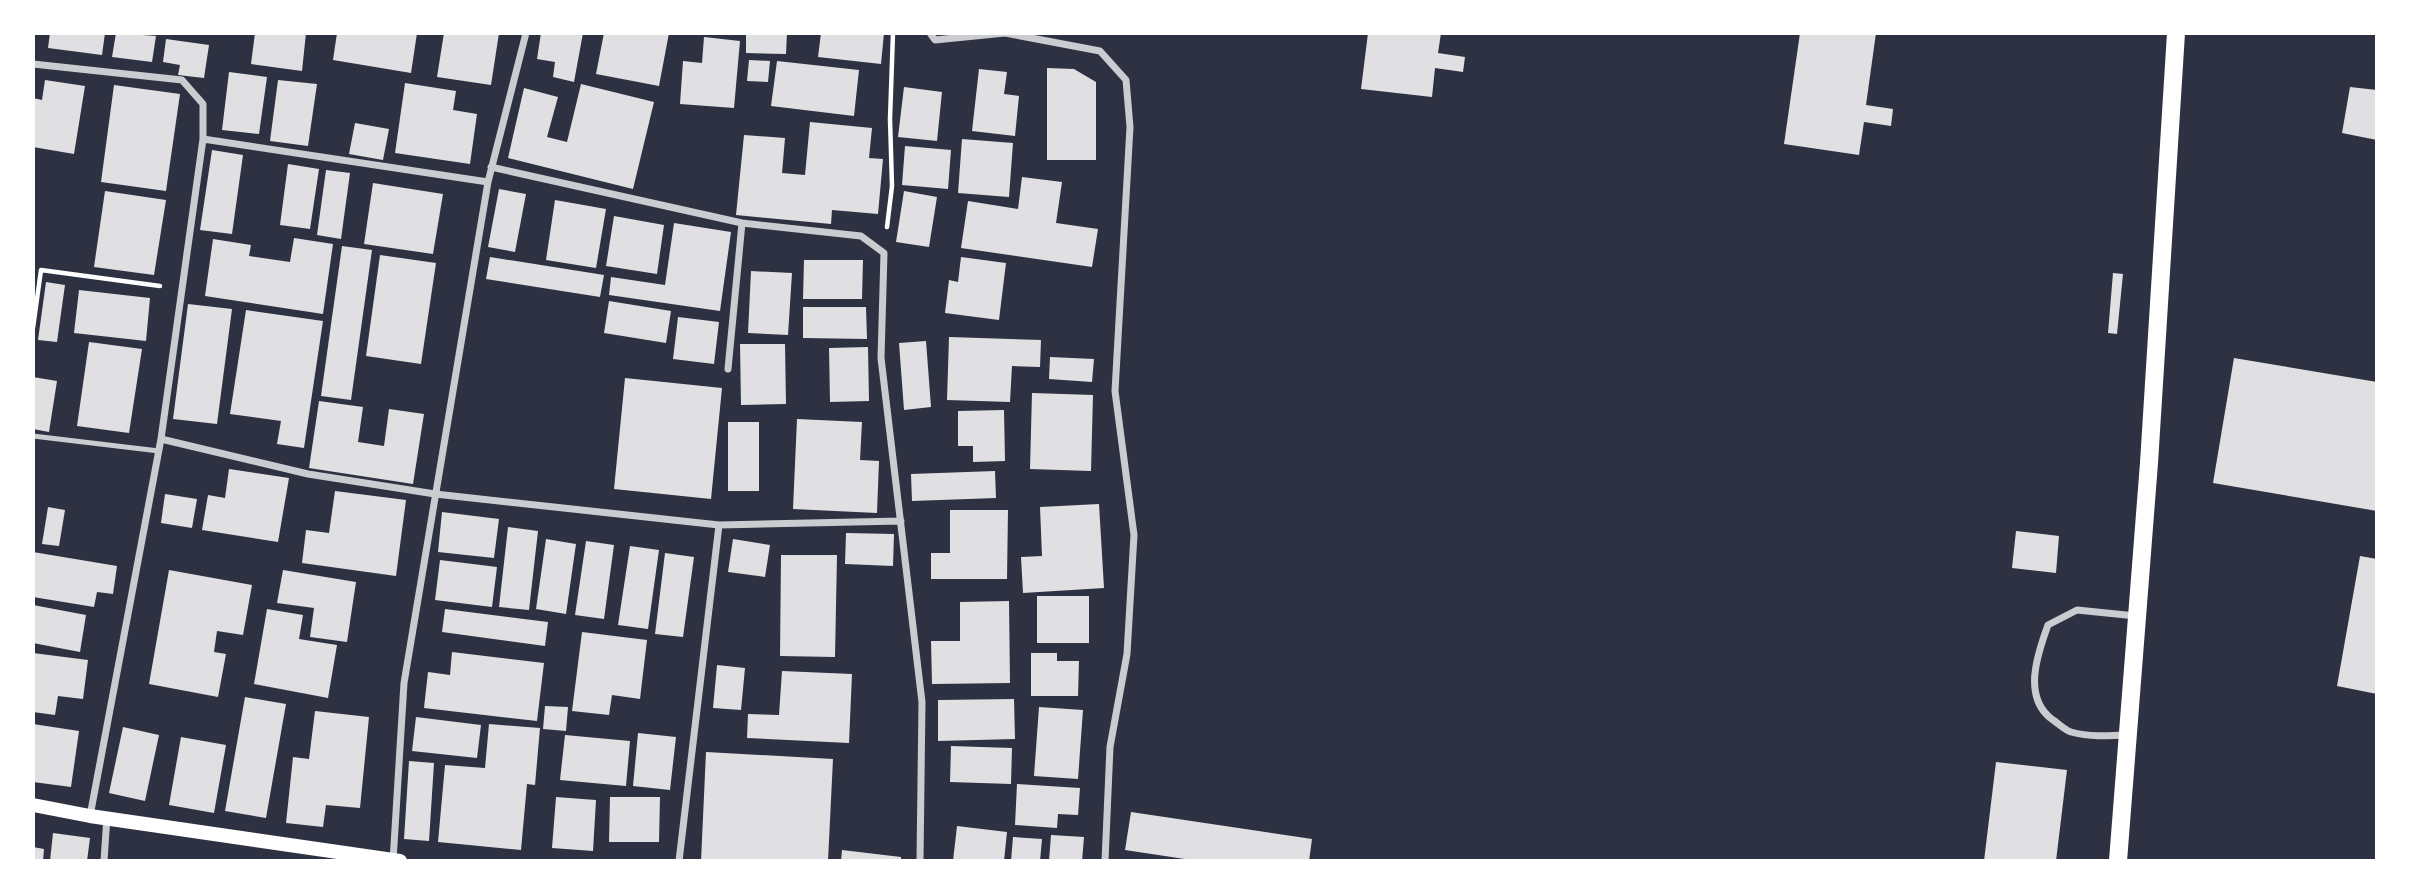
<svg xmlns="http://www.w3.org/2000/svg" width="2410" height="894" viewBox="0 0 2410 894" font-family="Jost,sans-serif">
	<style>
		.building { fill: #e0e0e3 }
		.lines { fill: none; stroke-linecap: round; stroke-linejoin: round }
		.path { stroke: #fff; stroke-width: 4.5 }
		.service { stroke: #caccd0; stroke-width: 5 }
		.minor { stroke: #caccd0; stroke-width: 7 }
		.secondary { stroke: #fff; stroke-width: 14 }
		.primary { stroke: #fff; stroke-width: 18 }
	</style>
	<rect width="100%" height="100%" fill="#2d3142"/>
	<path class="building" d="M50 33H105L102 55 48 48Z
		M116 33 156 36 152 62 112 57Z
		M255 33H306L302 71 251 64Z
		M337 33H417L411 73 333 60Z
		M444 33H499L491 85 437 77Z
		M541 33H583L574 82 553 77 555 62 537 59Z
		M604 33H669L659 86 596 74Z
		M746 33H787L786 54 746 53Z
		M821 33H884L881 64 818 57Z
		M1368 33H1441L1438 53 1465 57 1463 72 1435 68 1432 97 1361 89Z
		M1800 33H1876L1866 105 1893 109 1891 126 1864 122 1859 155 1784 144Z
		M704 37 740 41 734 108 680 104 683 61 702 63Z
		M166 39 209 45 204 78 178 75 180 65 163 62Z
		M749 60 770 61 768 82 747 81Z
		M777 61 859 70 854 116 771 106Z
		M1047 68 1074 69 1096 82V160H1047Z
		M979 69 1007 72 1004 94 1019 96 1015 136 972 131Z
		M229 72 267 77 259 134 222 130Z
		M45 80 85 86 74 154 33 147V98L42 100Z
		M278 80 317 84 308 146 270 141Z
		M405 83 456 91 453 110 477 114 470 164 395 153Z
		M581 84 654 102 633 189 508 158 524 88 558 97 547 137 567 142Z
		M114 85 180 94 166 191 101 182Z
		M904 87 942 92 937 141 898 137Z
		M2350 87 2377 90V140L2342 133Z
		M810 122 872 128 869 158 883 159 878 214 832 210 831 224 736 215 744 135 785 138 782 173 805 175Z
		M355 123 389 129 383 160 349 154Z
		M962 139 1013 143 1009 197 958 193Z
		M905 146 951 150 948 189 902 185Z
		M212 150 243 155 232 234 200 230Z
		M288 164 319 169 310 229 280 225Z
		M326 170 350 173 341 239 317 235Z
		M1022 177 1062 182 1056 223 1098 229 1092 267 961 248 968 201 1018 209Z
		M373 183 443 194 433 254 364 244Z
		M499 189 526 194 515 252 488 247Z
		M105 191 166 200 154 275 94 267Z
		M904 191 937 197 929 247 896 242Z
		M555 200 606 209 596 268 546 260Z
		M614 216 664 225 657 274 606 266Z
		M674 223 731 232 720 311 609 295 611 277 665 285Z
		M294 238 333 244 323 314 205 296 213 239 251 245 249 256 290 262Z
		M342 246 372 250 351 400 321 396Z
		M380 255 436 263 421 364 366 356Z
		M490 257 604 275 600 297 486 279Z
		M961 257 1006 263 999 320 945 313 949 280 958 282Z
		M804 260H863L862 299H803Z
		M751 271 792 273 788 335 748 333Z
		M2113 273 2123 274 2117 334 2108 333Z
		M46 282 65 285 57 342 38 340Z
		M79 290 150 298 146 341 74 333Z
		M609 301 671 311 666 343 604 333Z
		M188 304 232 309 217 424 173 419Z
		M803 307H866L867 339 803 338Z
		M246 310 323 321 304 448 277 444 281 421 230 414Z
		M678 317 719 322 714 364 673 359Z
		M949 337 1041 340 1040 367 1012 366 1010 402 947 400Z
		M926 341 931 407 904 410 899 343Z
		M89 342 142 349 129 433 77 426Z
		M740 344H785L786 404 741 405Z
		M868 347 869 401 830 402 829 348Z
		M1050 357 1094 359 1092 382 1049 379Z
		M2234 358 2377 382V511L2213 483Z
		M33 377 57 381 49 432 33 429Z
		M625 378 722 388 711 499 614 489Z
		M1032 393 1093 395 1091 471 1030 469Z
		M319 401 363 407 358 442 384 446 389 409 424 414 413 484 309 468Z
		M1004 410 1005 461 973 462V446H958V411Z
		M797 419 862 422 860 460 879 461 877 513 793 509Z
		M728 422H759V491H728Z
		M229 469 289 478 278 542 202 530 208 495 225 498Z
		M995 471 996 498 912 501 911 474Z
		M335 491 406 500 396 576 302 563 306 530 329 533Z
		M165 494 197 499 192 528 161 523Z
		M1099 504 1104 588 1023 593 1021 557 1042 556 1040 507Z
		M48 507 65 510 59 546 42 544Z
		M950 510H1008L1007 579H931V553H950Z
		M442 512 499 519 494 558 438 552Z
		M508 527 538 531 529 610 499 607Z
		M2016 531 2059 536 2056 573 2012 568Z
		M846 533 894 534 893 566 845 564Z
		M546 539 576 544 566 614 536 609Z
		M733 539 770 545 765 577 728 572Z
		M586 541 614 545 604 619 575 615Z
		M630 546 659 550 648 629 618 625Z
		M33 552 117 566 113 594 97 592 94 607 33 597Z
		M665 553 694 557 683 637 655 634Z
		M781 555H837L835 657 780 656Z
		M2360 556 2377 559V694L2337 686Z
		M440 560 497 567 492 607 435 600Z
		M169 570 252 585 243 635 217 631 214 652 226 654 218 697 149 684Z
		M283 570 356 582 347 642 310 637 314 608 277 603Z
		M1037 596H1089V643H1037Z
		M1009 601 1010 683 932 684 931 641H960V602Z
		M33 605 86 615 80 652 33 643Z
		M267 609 303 615 299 639 337 645 328 698 254 684Z
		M445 609 548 622 545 646 442 632Z
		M582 632 647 640 640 699 612 695 609 715 572 711Z
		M452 652 544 663 537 721 424 708 428 672 450 675Z
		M33 653 88 660 83 699 58 696 55 715 33 712Z
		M1031 653H1057V661H1079L1078 696H1031Z
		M717 665 745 668 741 710 713 708Z
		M782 671 852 674 849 743 747 738 748 714 779 715Z
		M245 697 286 704 266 818 225 811Z
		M1014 699 1015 739 938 741V700Z
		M545 706 568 707 566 731 543 729Z
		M1039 707 1083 710 1078 779 1034 776Z
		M315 711 369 717 360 808 326 805 323 827 286 823 293 757 309 759Z
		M416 717 481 725 477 758 412 751Z
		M33 724 79 731 71 787 33 782Z
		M489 724 540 728 535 785 527 784 521 850 438 842 445 765 485 768Z
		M123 727 159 735 145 801 109 793Z
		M638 733 676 737 670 790 633 786Z
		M565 735 630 741 626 786 560 780Z
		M181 737 226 745 214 813 169 805Z
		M951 746 1012 748 1011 784 950 782Z
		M706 752 833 759 828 861H701Z
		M409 761 434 763 429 841 404 839Z
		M1996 762 2067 770 2056 861H1984Z
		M1017 784 1080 788 1078 815 1058 814 1057 828 1015 825Z
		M556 797 596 800 593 851 552 848Z
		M610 797H660L659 842H609Z
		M1131 812 1312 839 1309 861H1198L1125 850Z
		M957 826 1007 832 1004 861H953Z
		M53 833 90 838 87 861H50Z
		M1051 835 1084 837 1082 861H1049Z
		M1013 837 1042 839 1040 861H1011Z
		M33 847 44 849 43 861H33Z
		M842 850 901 857V861H841Z"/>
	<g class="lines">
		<path class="path" d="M887 227 892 186 890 119 893 33
			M33 328 41 270 160 286"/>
		<path class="service" d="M33 436 159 451"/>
		<path class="minor" d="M930 33 935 40 1005 33
			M1005 33 1100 51 1126 80 1130 127 1115 391 1134 535 1127 654 1110 747 1105 861
			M33 64 182 80 203 104V139L161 439 90 816
			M203 139 488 182
			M491 167 742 223 861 236 884 253 881 358 922 702 920 861
			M728 369 742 223
			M161 439 308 474 435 494 719 525 901 521
			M2126 735C2108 736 2089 737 2071 732 2065 730 2059 724 2053 720 2022 698 2037 655 2048 625L2077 610 2136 616
			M104 861 107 816
			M393 861 404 683 488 182 526 33
			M679 861 719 525"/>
		<path class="secondary" d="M33 805 90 816 400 861"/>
		<path class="primary" d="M2118 861 2149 463 2176 33"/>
	</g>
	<rect width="2410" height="894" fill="none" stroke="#ffffff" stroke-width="70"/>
</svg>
